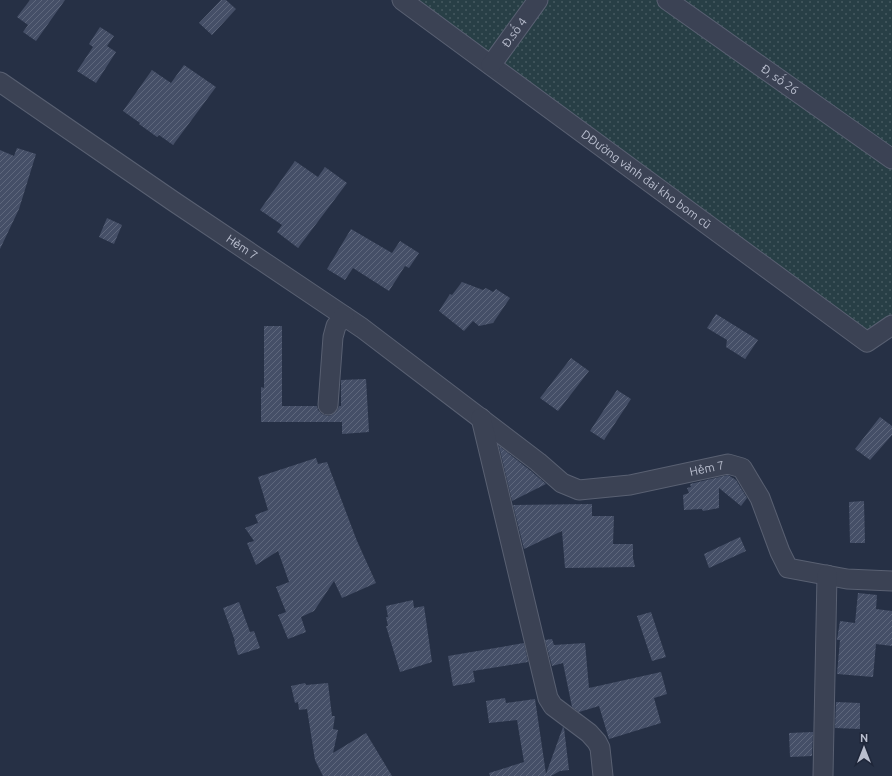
<svg xmlns="http://www.w3.org/2000/svg" width="892" height="776" viewBox="0 0 892 776" font-family="Ubuntu,sans-serif">
	<style>
		.grass { fill: url(#grass-dots) }
		.building { fill: url(#building-hatch) }
		.lines { fill: none; stroke-linecap: round; stroke-linejoin: round }
		.minor-casing { stroke: #596072; stroke-width: 21 }
		.minor { stroke: #3b4254; stroke-width: 19 }
		.labels { text-anchor: middle; stroke-width: 3.5; stroke-linejoin: round; paint-order: stroke }
		.street-label { font-size: 12px; fill: #b9bece; stroke: #1f273a }
	</style>
	<defs>
		<pattern id="grass-dots" width="8" height="8" patternUnits="userSpaceOnUse"><rect width="8" height="8" fill="#283f46"/><path d="M2 2h.1M6 6h.1" fill="none" stroke="#455960" stroke-width="1.8" stroke-linecap="round"/></pattern>
		<pattern id="building-hatch" width="6" height="6" patternUnits="userSpaceOnUse"><rect width="6" height="6" fill="#454f67"/><path d="M-1 1l2-2M0 6l6-6M5 7l2-2" fill="none" stroke="#5e677c"/></pattern>
	</defs>
	<rect width="100%" height="100%" fill="#263045"/>
	<path class="grass" d="M397 0H892V325L867 342Z"/>
	<path class="building" d="M30 0H65L36 41 23 32 28 25 17 17Z
		M221 0H226L236 9 212 35 199 23Z
		M100 27 114 36 107 46 116 52 96 83 77 71 93 47 89 44Z
		M184 65 216 87 173 145 159 135 157 137 139 124 140 123 123 111 152 70 171 83Z
		M17 148 36 154 19 209 0 249V150L14 156Z
		M295 161 318 177 325 167 347 183 298 248 277 232 282 225 260 210Z
		M107 218 122 225 114 244 99 237Z
		M351 229 392 253 400 241 419 253 409 268 405 266 389 291 353 268 345 280 327 269Z
		M462 282 483 290 486 288 493 292 496 289 510 298 493 323 479 326 473 321 464 331 439 311 450 294 452 295Z
		M716 314 758 340 745 359 726 347 727 340 707 328Z
		M264 326H282V406H317L318 410 322 414 328 416 332 415 337 411 339 406H341V380L366 379 369 432 342 434V422H261V387L264 388Z
		M571 358 589 371 558 411 540 398Z
		M617 390 631 399 604 440 590 431Z
		M880 417 892 426V435L870 460 855 449Z
		M499 446 531 471 546 484 512 501Z
		M316 458 318 464 327 462 357 541 376 583 342 598 334 581 314 611 301 617 306 632 288 639 278 615 286 612 276 587 289 582 278 551 256 565 247 543 254 541 245 528 258 523 255 515 268 510 258 477Z
		M728 475 736 480 747 498 741 506 719 488V508L703 511 702 509 684 510 683 495 689 493 687 488 691 487 690 484Z
		M864 501 865 543H850L849 502Z
		M592 504V516H614L613 544H633V558L635 567 565 568 562 531 524 549 513 505Z
		M740 537 746 551 709 568 704 554Z
		M858 593 877 595 876 609 892 611V646L876 644 873 677 837 674 840 640H837L840 621 855 623Z
		M413 600 414 608 424 606 432 662 400 672 386 626H388L386 617H388L386 606Z
		M239 602 250 632 254 631 260 648 238 655 234 642 235 641 223 608Z
		M651 612 666 657 652 661 637 616Z
		M552 639 554 645 585 643 589 688 661 672 667 694 654 698 661 723 609 739 599 706 579 712 572 707 563 663 552 666 545 640Z
		M524 643 528 662 473 671 475 682 453 686 448 656Z
		M305 683 306 685 328 683 332 716H335L333 729 338 730 333 753 366 733 392 776H323L315 760 307 709 299 710 298 702 295 703 291 686Z
		M505 698 506 703 535 699 546 774 563 727 564 728 569 770 560 771 551 776H490L489 773 524 762 517 720 489 723 486 701Z
		M836 702 860 703V729L835 728Z
		M813 732 812 756 790 757 789 733Z"/>
	<g class="lines">
		<g class="minor-casing">
			<g id="minor">
				<path id="s1" d="M402 0 867 342 892 325"/>
				<path id="s2" d="M667 0 892 159"/>
				<path id="s3" d="M491 65 538 0"/>
				<path id="s4" d="M0 82 173 201 362 328 538 462 562 483 579 490 630 485 728 464 742 468 760 498 780 552 788 568 847 579 892 581"/>
				<path d="M328 405 333 337 336 326 344 316"/>
				<path d="M481 418 548 698 553 706 589 733 597 742 600 748 603 776"/>
				<path d="M823 776 827 575"/>
			</g>
		</g>
		<use href="#minor" class="minor"/>
	</g>
	<g class="labels">
		<g class="street-label">
			<text dy="4" stroke="none"><textPath href="#s3" startOffset="40">Đ.số 4</textPath></text>
			<text dy="4" stroke="none"><textPath href="#s2" startOffset="138">Đ, số 26</textPath></text>
			<text dy="4" stroke="none"><textPath href="#s1" startOffset="303">DĐường vành đai kho bom cũ</textPath></text>
			<text dy="4" stroke="none"><textPath href="#s4" startOffset="293">Hẻm 7</textPath></text>
			<text dy="4" stroke="none"><textPath href="#s4" startOffset="839">Hẻm 7</textPath></text>
		</g>
	</g>
	<g transform="translate(864 748)" stroke="#1f273a" stroke-width="3" paint-order="stroke">
	<path d="M0-3L7 15L0 10L-7 15Z" fill="#b9bece"/>
	<text y="-6" font-size="11" font-weight="bold" text-anchor="middle" fill="#b9bece">N</text>
	</g>
</svg>
